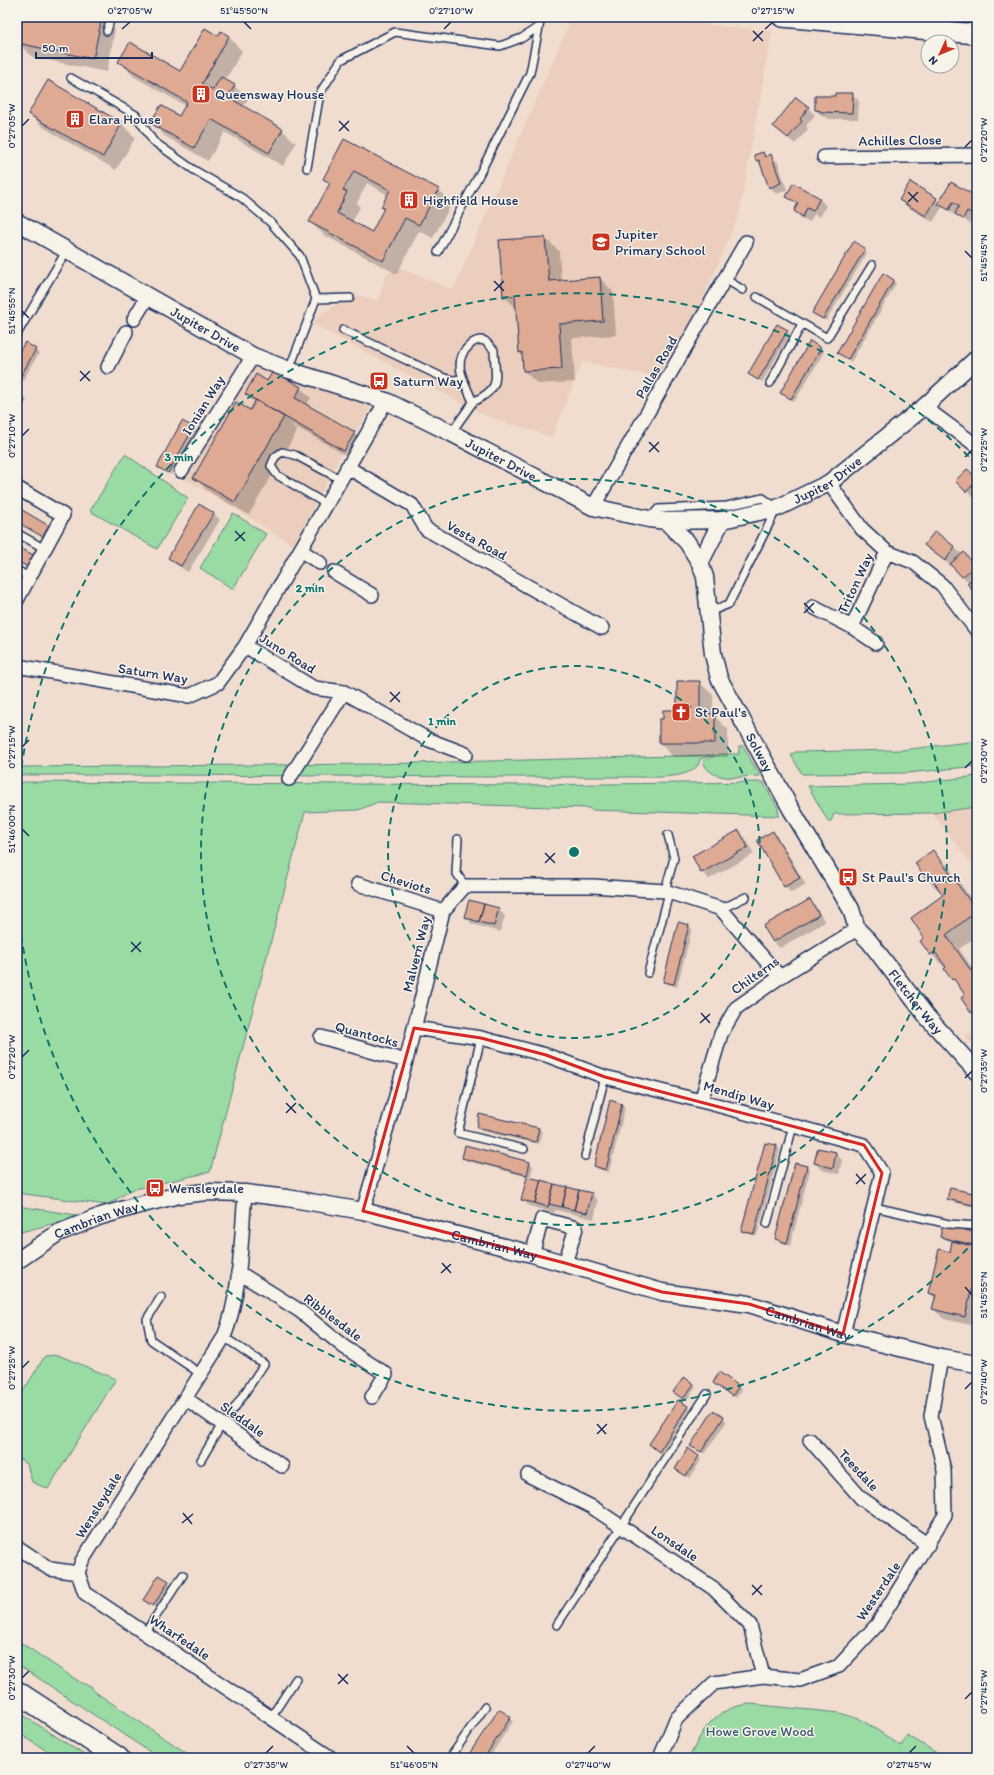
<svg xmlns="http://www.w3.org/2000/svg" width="994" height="1775" viewBox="0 0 994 1775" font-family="Itim,sans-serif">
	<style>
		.built { fill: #ebcebd }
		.green { fill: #9adba4; stroke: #5a8581 }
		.shadow { fill: #0003; fill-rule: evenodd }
		.building { fill: #dfaa94; stroke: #1b2f5e; fill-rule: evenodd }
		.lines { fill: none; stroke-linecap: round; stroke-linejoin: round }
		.service-casing { stroke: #1b2f5e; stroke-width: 10 }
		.minor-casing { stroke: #1b2f5e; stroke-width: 16 }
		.tertiary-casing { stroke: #1b2f5e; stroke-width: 19 }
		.secondary-casing { stroke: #1b2f5e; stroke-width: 22 }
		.primary-casing { stroke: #1b2f5e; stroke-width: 24 }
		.service { stroke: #f7f3e8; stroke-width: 7 }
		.minor { stroke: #f7f3e8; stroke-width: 13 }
		.tertiary { stroke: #f7f3e8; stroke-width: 16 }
		.secondary { stroke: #f7f3e8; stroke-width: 19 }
		.primary { stroke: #f7f3e8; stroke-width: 21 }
		.marked { fill: none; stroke: #d62828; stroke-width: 3; stroke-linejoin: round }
		.ticks { fill: none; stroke: #1b2f5e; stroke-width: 1.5 }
		.ring { fill: none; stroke: #0f766e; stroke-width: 2; stroke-dasharray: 7 5 }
		.labels { text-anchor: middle; stroke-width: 3; stroke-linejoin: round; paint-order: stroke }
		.poi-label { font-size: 14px; fill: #1b2f5e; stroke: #f7f3e8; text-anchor: start }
		.street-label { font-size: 14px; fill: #1b2f5e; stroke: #f7f3e8 }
		.park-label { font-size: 14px; fill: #3b5a70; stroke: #f7f3e8 }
		.centre { fill: #0f766e; stroke: #f7f3e8; stroke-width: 2 }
		.ring-label { font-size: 12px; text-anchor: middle; font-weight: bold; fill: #0f766e; stroke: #f7f3e8; stroke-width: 3; stroke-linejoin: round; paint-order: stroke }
		.neatline { fill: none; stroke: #1b2f5e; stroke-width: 1.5 }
		.ticks-label { font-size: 10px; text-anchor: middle; fill: #1b2f5e }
	</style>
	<rect width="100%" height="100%" fill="#f0ddcf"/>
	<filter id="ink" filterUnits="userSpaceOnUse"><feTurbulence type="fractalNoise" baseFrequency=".025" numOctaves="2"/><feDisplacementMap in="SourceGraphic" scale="8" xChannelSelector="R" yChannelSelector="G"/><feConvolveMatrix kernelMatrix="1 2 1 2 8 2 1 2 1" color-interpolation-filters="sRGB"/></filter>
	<g filter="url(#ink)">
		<path class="built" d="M572 17H634L772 31 739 215 695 317 657 377 582 362 552 437 488 417 312 324 321 314 355 294 378 301 386 274 400 268 453 290Z
			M250 356 371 407 339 458 294 546 226 503 181 477Z
			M977 807V871L932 813Z
			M977 1029V1049L965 1036Z"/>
		<path class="green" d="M17 395 26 400 17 416Z
			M125 454 188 498 157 549 90 511Z
			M233 513 266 534 233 589 200 568Z
			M977 741V766L908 773 802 774 791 755 795 752 902 750Z
			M739 746H743L760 776C741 776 710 784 703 761L720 754H739Z
			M714 755 700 759C698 780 653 777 638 777 431 778 224 774 17 775V768L21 767 376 764Z
			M977 776V807L932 813 834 814 831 821H828L808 786 910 784Z
			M17 782 526 785 763 782 778 808 779 816 591 810 589 808 378 802 358 810 305 812 210 1172 131 1190 107 1205 17 1193Z
			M17 1206 83 1216 21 1232 17 1224Z
			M58 1355 116 1379 48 1489 32 1482 27 1464 17 1457V1401L45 1356Z
			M17 1640 81 1683 91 1686 94 1691 101 1696 194 1758H159L17 1664Z
			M750 1704 840 1713 862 1720 901 1746 907 1735 945 1758H689C703 1728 715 1708 750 1704Z
			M17 1711 89 1758H58L17 1732Z"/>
		<path class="shadow" d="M23 17H103L115 29 107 72 32 57 18 43Z
			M221 32 229 37 242 51 225 81 234 86 248 99 243 107 282 130 296 143 283 166 225 132 208 161 165 136 151 123 180 117 186 106 133 76 120 62 180 72 218 38Z
			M48 81 122 124 135 138 116 170 43 127 29 114Z
			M852 94 859 101 858 119H829L827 117H823L816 110 836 97Z
			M797 98 815 115 806 126 808 129 795 144 781 132Z
			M345 140 438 190 452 203 433 238 419 231 397 274 324 235 310 222 330 184 324 179ZM367 183 388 195 382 206 385 209 372 233 352 222 360 207 357 203Z
			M763 153 767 157 771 156 778 162 787 190 776 194 770 187 763 167 757 161Z
			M793 185 820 199 826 206 820 217 814 214 810 222 801 218 795 211 798 205 787 196Z
			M977 198V218L974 217 970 224 957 214 956 216 943 206 933 222 907 207 900 200 936 199 940 203Z
			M545 238 559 251 561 281 600 278 613 292 616 335 572 338 575 382 538 384 524 371 523 356 520 352 517 309 504 296Z
			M864 250 867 253 826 321 817 316 814 313Z
			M893 280 896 284 851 362 838 353Z
			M787 331 790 334 762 382 753 377 750 374Z
			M25 344 39 353 21 384 17 381V358Z
			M820 348 824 352 794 402 785 395Z
			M300 388 311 398 306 405 354 433 364 443 354 460 291 424 297 431 249 515 208 491 194 477 250 412 255 403 246 394Z
			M183 422 197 431 171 475 158 466Z
			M977 479V496L974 498 957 481Z
			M213 513 220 520 188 572 175 564 169 558Z
			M935 533 970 560 977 568V595L969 583 953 566 952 567 925 545Z
			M699 682 713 695V715L728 729V757H673L660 743 664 720 678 711Z
			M738 832 745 838 754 854 709 879 702 872 694 857Z
			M773 832 779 839 806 885 791 893 785 886Z
			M933 852 947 865 977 907V936L959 949 977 975V1017L972 1012 967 995 961 988 945 968 931 954 926 938 944 895 940 890 939 891 925 877Z
			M809 900 816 907 825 922 780 948 774 942 765 927Z
			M498 909 505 916 500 932 472 924 466 917Z
			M689 926 692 929 677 987 667 984 664 981Z
			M621 1105 625 1108 609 1172 598 1169 595 1166Z
			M480 1115 539 1129 542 1132 539 1144 481 1131 478 1128Z
			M766 1144 777 1146 780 1149 757 1236 745 1233 742 1230Z
			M466 1147 530 1163 533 1166 530 1178 592 1194 598 1201 594 1219 555 1210V1213L529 1206 522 1199 528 1177 467 1161 464 1158Z
			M836 1153 842 1160 839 1174 822 1170 815 1163Z
			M807 1167 810 1170 790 1246 779 1242 776 1239Z
			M977 1195V1208L952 1202 949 1199Z
			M977 1234V1317L975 1326 944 1319 933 1309 936 1299 929 1293 951 1253 953 1242 944 1239 941 1236Z
			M693 1384 696 1387 687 1400 676 1393Z
			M717 1385 738 1387 742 1390 736 1398Z
			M687 1406 690 1409 662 1454 653 1447Z
			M714 1412 727 1421 704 1454 691 1446Z
			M698 1456 701 1460 690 1478 676 1469Z
			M168 1582 171 1585 156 1608 144 1600Z
			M510 1718 513 1721 489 1758H475L471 1754Z"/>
		<path class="building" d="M22 17H102L93 59 17 43Z
			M205 28 218 36 221 31 229 36 202 84 213 90 221 77 235 85 228 97 283 129 269 153 211 119 194 148 150 123 161 105 179 116 187 102 118 62 130 42 180 71Z
			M48 80 122 123 103 157 28 114Z
			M835 93H853L852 113 821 112V111L815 110V96H835Z
			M796 97 809 107 800 119 802 121 788 138 773 126Z
			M344 139 439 189 419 225 405 218 383 261 309 222 330 183 323 179ZM354 171 390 190 381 207 384 208 372 232 337 213 347 192 343 190Z
			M763 152 765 157 771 154 781 183 769 188 759 160 756 161 754 155Z
			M910 182 937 198 926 216 899 200Z
			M951 182 977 197V201L971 213 967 211 963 219 955 214 959 206 953 202 949 210 938 204Z
			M793 183 820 198 813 211 807 208 803 217 794 211 798 203 786 197Z
			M545 237 549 281 600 277 603 321 559 324 562 369 523 371 522 352 519 353 515 296 503 297 499 240Z
			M854 241 865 249 823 319 812 313Z
			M883 273 894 280 848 359 837 353Z
			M777 324 788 330 758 380 748 374Z
			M810 341 821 348 791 399 780 393Z
			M25 342 36 349 18 381 17 356Z
			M273 371 301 387 295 398 355 432 344 451 245 394 256 374 267 381Z
			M256 400 284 417 235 502 193 478 236 402 250 410Z
			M182 421 194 427 168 473 157 467Z
			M967 469 977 478V481L966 492 955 481Z
			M199 504 214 513 181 566 168 558Z
			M17 507 51 527 45 538 17 522Z
			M935 531 955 547 945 561 924 545Z
			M17 546 35 556 28 567 17 561Z
			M964 552 975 566 962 577 950 564Z
			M977 576V595L976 596 967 583Z
			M677 681H700V714H715V743H659V719H663V710H677Z
			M739 830 748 847 701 873 692 856Z
			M773 831 800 878 784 887 757 840Z
			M933 850 977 911 946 935 977 979V1012L975 1009 971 1013 961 998 965 995 954 979 952 980 944 969 946 967 935 952 930 955 920 941 924 938 911 918 943 895 929 875 925 878 915 863Z
			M810 899 819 915 773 942 763 926Z
			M469 900 484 904 479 922 464 917Z
			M484 904 499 908 494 926 479 922Z
			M678 922 689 925 674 984 663 982Z
			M977 957V966L973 960Z
			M610 1100 622 1104 606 1170 594 1166Z
			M479 1114 539 1128 536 1142 477 1128Z
			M765 1143 777 1145 754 1234 741 1231Z
			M465 1145 530 1162 527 1175 462 1158Z
			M818 1148 836 1152 833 1168 814 1163Z
			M795 1163 807 1166 787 1243 775 1239Z
			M527 1177 541 1180 535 1203 521 1200Z
			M541 1180 554 1184 548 1207 535 1203Z
			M554 1184 567 1187 562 1207 549 1204Z
			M567 1187 579 1190 574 1210 562 1207Z
			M950 1188 977 1194V1206L947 1199Z
			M579 1190 592 1193 587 1213 574 1210Z
			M943 1224 977 1233V1246L940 1237Z
			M952 1241 977 1247V1265L965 1317 932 1309 936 1295 928 1293 939 1249 950 1252Z
			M719 1372 739 1386 732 1396 713 1383Z
			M684 1377 694 1384 683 1399 673 1392Z
			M678 1400 688 1406 659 1452 649 1444Z
			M713 1411 724 1417 701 1452 690 1446Z
			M688 1448 699 1456 686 1476 675 1469Z
			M159 1575 169 1581 153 1606 143 1600Z
			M499 1709 511 1717 484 1758H475L469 1754Z"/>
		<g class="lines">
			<g class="service-casing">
				<path id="service" d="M107 31 111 17
					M71 78 136 115 153 141 194 170 242 198 270 222 300 256 316 299 289 370
					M307 168 320 93 341 60 395 32 500 46 522 38 538 27
					M438 252 480 173 530 73 541 17
					M725 279 743 290
					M757 297 827 338 872 265
					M316 299 350 298
					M343 330 442 377 452 380 463 379
					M17 334 67 250
					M480 340 485 341 494 350C495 380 503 387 473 402 467 386 451 364 467 348 471 344 473 341 480 340Z
					M770 383 802 324
					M451 433 473 402
					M326 504 277 475 271 466 275 457 282 452 295 455 340 479
					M650 518 658 509 727 506 763 498 777 508 729 604 709 612
					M17 533 45 549
					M17 570 30 578
					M458 839 456 872 465 886
					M665 891 674 858 668 835
					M721 909 746 897
					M648 973 669 893
					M481 1038 458 1133 524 1149
					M585 1156 605 1077
					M874 1207 949 1224 977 1226
					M767 1224 793 1126
					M161 1297 147 1319 151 1340 201 1374
					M224 1337 264 1364 234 1409
					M201 1460 222 1424
					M557 1625 707 1394
					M145 1633 183 1575
					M271 1717 296 1679
					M450 1758 485 1707"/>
			</g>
			<g class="minor-casing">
				<path id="minor" d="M824 157 977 155
					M134 319 148 296
					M108 367 126 332
					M924 407 977 446
					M347 467 412 505 426 529 602 628
					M181 471 253 356
					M829 483 862 529 887 552 913 562 942 585 977 631
					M17 488 63 515 17 600
					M593 507 746 242
					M300 550 320 563
					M334 572 372 595
					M813 607 852 627 876 643
					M852 627 887 552
					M245 646 314 688 344 692 429 740 466 754
					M17 666 189 696 218 683 245 646 386 401
					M289 779 344 692
					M358 884 443 911
					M414 1028 481 1038 546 1055 605 1077 713 1104 864 1145 882 1173 843 1334
					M321 1037 406 1061
					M701 1101 721 1034 736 1008 780 977 857 929
					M363 1211 406 1061 443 911 465 886H593L665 891 721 909 780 977
					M532 1254 542 1219 576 1228 565 1263
					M238 1272 300 1311 344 1347 386 1374 372 1397
					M185 1398 282 1466
					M810 1440 861 1498 928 1545
					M528 1475 592 1507 713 1588 750 1625 763 1676
					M17 1547 50 1569 78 1573 85 1593 331 1758
					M78 1573 82 1561 224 1337C241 1294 241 1239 245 1193
					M660 1758 676 1719 714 1683 763 1676 800 1680 839 1666 877 1625 945 1515 944 1470 931 1416 941 1358"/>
			</g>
			<g class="tertiary-casing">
				<g id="tertiary">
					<path id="s1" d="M17 222 253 356 289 370 386 401 451 433 593 507 649 519 666 521 722 520 777 508 829 483 924 407 977 358"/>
					<path id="s2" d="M666 521 687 542 700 563 705 577 713 654 719 678 791 809 851 909 857 929 869 941 928 1018 977 1072"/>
					<path d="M700 563 722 520"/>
					<path id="s3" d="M17 1261 58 1233 101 1216 139 1205 179 1195 207 1192 245 1193 287 1198 363 1211 532 1254 662 1292 749 1304 843 1334 941 1358 977 1364"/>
				</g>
			</g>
			<g class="secondary-casing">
				<path id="secondary" d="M782 17 977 34"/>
			</g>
			<g class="primary-casing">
				<path id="primary" d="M17 1692 118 1758"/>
			</g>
			<use href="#service" class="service"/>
			<use href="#minor" class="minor"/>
			<use href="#tertiary" class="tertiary"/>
			<use href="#secondary" class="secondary"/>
			<use href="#primary" class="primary"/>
		</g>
	</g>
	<path class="marked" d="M414 1028 481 1038 546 1055 605 1077 864 1145 882 1173 843 1334 749 1304 662 1292 565 1263 363 1211Z"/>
	<path class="ticks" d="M244 22 251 29M122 29 130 22M444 29 451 22M765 29 773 22M753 31 763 41M753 41 763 31M339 121 349 131M22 126 29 119M339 131 349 121M965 147 972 140M908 192 918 202M908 202 918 192M965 251 972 258M494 281 504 291M494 291 504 281M22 311 29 318M80 371 90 381M80 381 90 371M22 436 29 429M649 442 659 452M649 452 659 442M965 457 972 450M235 531 245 541M235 541 245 532M804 603 814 613M804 613 814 603M390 692 400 702M390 702 400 692M22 747 29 740M965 768 972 761M22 829 29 836M545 853 555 863M545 863 555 853M131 942 141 952M131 952 141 942M701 1013 710 1023M700 1023 710 1014M22 1057 29 1050M965 1078 972 1071M286 1103 296 1113M286 1113 296 1103M856 1174 865 1184M856 1184 866 1174M442 1263 451 1273M441 1273 451 1264M965 1287 972 1295M22 1368 29 1361M965 1389 972 1382M597 1424 606 1434M597 1434 607 1424M183 1513 192 1524M182 1523 193 1514M752 1585 762 1595M752 1595 762 1585M338 1674 348 1684M22 1678 29 1671M338 1684 348 1674M965 1699 972 1692M407 1746 414 1753M266 1753 273 1746M588 1753 595 1746M909 1753 916 1746"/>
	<g class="ring">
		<circle cx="574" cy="852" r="186"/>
		<circle cx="574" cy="852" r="373"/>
		<path d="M976 1240A559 559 0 0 1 17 901M17 803A559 559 0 0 1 976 464"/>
	</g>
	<defs>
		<g id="building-square" transform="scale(1)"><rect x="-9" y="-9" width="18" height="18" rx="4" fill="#c8321e" stroke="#f7f3e8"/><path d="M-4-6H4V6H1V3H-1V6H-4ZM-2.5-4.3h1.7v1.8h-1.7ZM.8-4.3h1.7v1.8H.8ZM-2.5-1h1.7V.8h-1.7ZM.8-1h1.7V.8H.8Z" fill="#fff"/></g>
		<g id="school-square" transform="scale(1)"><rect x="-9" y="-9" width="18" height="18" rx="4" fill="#c8321e" stroke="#f7f3e8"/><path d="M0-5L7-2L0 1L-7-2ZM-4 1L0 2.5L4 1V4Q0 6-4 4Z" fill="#fff"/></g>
		<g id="bus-square" transform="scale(1)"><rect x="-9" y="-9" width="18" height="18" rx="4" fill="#c8321e" stroke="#f7f3e8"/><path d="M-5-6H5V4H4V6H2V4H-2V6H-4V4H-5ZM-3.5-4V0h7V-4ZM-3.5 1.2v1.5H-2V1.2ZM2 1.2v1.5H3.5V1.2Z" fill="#fff"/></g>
		<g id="church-square" transform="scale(1)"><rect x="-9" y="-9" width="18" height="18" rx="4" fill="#c8321e" stroke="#f7f3e8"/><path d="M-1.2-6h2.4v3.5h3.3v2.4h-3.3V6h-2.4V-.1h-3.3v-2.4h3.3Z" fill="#fff"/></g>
	</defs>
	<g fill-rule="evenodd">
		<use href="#building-square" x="201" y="94"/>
		<use href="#building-square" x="75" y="119"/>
		<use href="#building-square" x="409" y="200"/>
		<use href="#school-square" x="601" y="242"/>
		<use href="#bus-square" x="379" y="381"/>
		<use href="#church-square" x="681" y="712"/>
		<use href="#bus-square" x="848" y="877"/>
		<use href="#bus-square" x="155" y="1188"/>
	</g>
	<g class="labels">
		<g class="poi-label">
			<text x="215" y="99">Queensway House</text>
			<text x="89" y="124">Elara House</text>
			<text x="423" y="205">Highfield House</text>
			<text x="615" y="239">Jupiter<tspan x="615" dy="16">Primary School</tspan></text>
			<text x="393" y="386">Saturn Way</text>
			<text x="695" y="717">St Paul's</text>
			<text x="862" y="882">St Paul's Church</text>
			<text x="169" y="1193">Wensleydale</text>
		</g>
		<g class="street-label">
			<text transform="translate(900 140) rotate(-1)" y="5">Achilles Close</text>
			<text dy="5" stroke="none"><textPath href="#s1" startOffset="217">Jupiter Drive</textPath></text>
			<text transform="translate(656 367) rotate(-60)" y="5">Pallas Road</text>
			<text transform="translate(203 405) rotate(-58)" y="5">Ionian Way</text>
			<text dy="5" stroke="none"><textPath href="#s1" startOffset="541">Jupiter Drive</textPath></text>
			<text dy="5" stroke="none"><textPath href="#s1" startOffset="889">Jupiter Drive</textPath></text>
			<text transform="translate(477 540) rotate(29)" y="5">Vesta Road</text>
			<text transform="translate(855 583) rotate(-65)" y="5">Triton Way</text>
			<text transform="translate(288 653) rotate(32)" y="5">Juno Road</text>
			<text transform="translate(153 673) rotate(9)" y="5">Saturn Way</text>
			<text dy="5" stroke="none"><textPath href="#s2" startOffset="256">Solway</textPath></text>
			<text transform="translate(406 882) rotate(17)" y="5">Cheviots</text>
			<text transform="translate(416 954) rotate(-76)" y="5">Malvern Way</text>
			<text transform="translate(755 975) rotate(-35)" y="5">Chilterns</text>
			<text dy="5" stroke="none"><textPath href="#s2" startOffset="552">Fletcher Way</textPath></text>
			<text transform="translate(367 1034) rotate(15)" y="5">Quantocks</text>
			<text transform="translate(739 1095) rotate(16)" y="5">Mendip Way</text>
			<text dy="5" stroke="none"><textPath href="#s3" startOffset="90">Cambrian Way</textPath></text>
			<text dy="5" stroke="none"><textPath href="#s3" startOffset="498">Cambrian Way</textPath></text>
			<text transform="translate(333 1317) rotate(37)" y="5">Ribblesdale</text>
			<text dy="5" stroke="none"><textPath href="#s3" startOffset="822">Cambrian Way</textPath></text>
			<text transform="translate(243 1419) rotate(35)" y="5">Sleddale</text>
			<text transform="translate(859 1470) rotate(47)" y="5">Teesdale</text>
			<text transform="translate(98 1505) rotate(-58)" y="5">Wensleydale</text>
			<text transform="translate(675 1543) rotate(34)" y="5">Lonsdale</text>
			<text transform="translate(878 1591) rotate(-56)" y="5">Westerdale</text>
			<text transform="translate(180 1637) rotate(34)" y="5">Wharfedale</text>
		</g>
		<g class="park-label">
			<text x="760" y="1736">Howe Grove Wood</text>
		</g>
	</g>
	<circle cx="574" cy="852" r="6" class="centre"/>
	<g class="ring-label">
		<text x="179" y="461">3 min</text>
		<text x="310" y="592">2 min</text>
		<text x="442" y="725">1 min</text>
	</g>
	<rect width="994" height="1775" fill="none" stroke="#f7f3e8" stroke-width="44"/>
	<g transform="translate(940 54) rotate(226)"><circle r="19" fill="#f7f3e8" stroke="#9fa5b1"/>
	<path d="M0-3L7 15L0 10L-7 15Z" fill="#c8321e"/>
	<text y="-6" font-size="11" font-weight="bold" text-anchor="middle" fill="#1b2f5e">N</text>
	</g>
	<path d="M36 52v6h116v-6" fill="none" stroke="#1b2f5e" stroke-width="2"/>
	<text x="42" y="52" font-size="12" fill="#1b2f5e" stroke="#f7f3e8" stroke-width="3" paint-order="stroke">50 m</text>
	<rect x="22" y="22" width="950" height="1731" class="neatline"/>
	<g class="ticks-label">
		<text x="130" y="14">0°27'05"W</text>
		<text x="244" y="14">51°45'50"N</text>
		<text x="451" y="14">0°27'10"W</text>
		<text x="773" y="14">0°27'15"W</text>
		<text transform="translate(11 126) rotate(-90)" y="4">0°27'05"W</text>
		<text transform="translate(983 140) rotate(-90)" y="4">0°27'20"W</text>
		<text transform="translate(983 258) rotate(-90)" y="4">51°45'45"N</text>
		<text transform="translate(11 311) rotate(-90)" y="4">51°45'55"N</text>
		<text transform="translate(11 436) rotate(-90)" y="4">0°27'10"W</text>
		<text transform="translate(983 450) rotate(-90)" y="4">0°27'25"W</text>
		<text transform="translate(11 747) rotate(-90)" y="4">0°27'15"W</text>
		<text transform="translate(983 761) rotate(-90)" y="4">0°27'30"W</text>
		<text transform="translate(11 829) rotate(-90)" y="4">51°46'00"N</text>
		<text transform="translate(11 1057) rotate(-90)" y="4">0°27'20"W</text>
		<text transform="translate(983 1071) rotate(-90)" y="4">0°27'35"W</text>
		<text transform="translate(983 1295) rotate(-90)" y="4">51°45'55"N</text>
		<text transform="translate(11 1368) rotate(-90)" y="4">0°27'25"W</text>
		<text transform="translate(983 1382) rotate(-90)" y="4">0°27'40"W</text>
		<text transform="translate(11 1678) rotate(-90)" y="4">0°27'30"W</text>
		<text transform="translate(983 1692) rotate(-90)" y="4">0°27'45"W</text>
		<text x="266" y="1768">0°27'35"W</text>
		<text x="414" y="1768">51°46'05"N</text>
		<text x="588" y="1768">0°27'40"W</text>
		<text x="909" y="1768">0°27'45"W</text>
	</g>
</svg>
